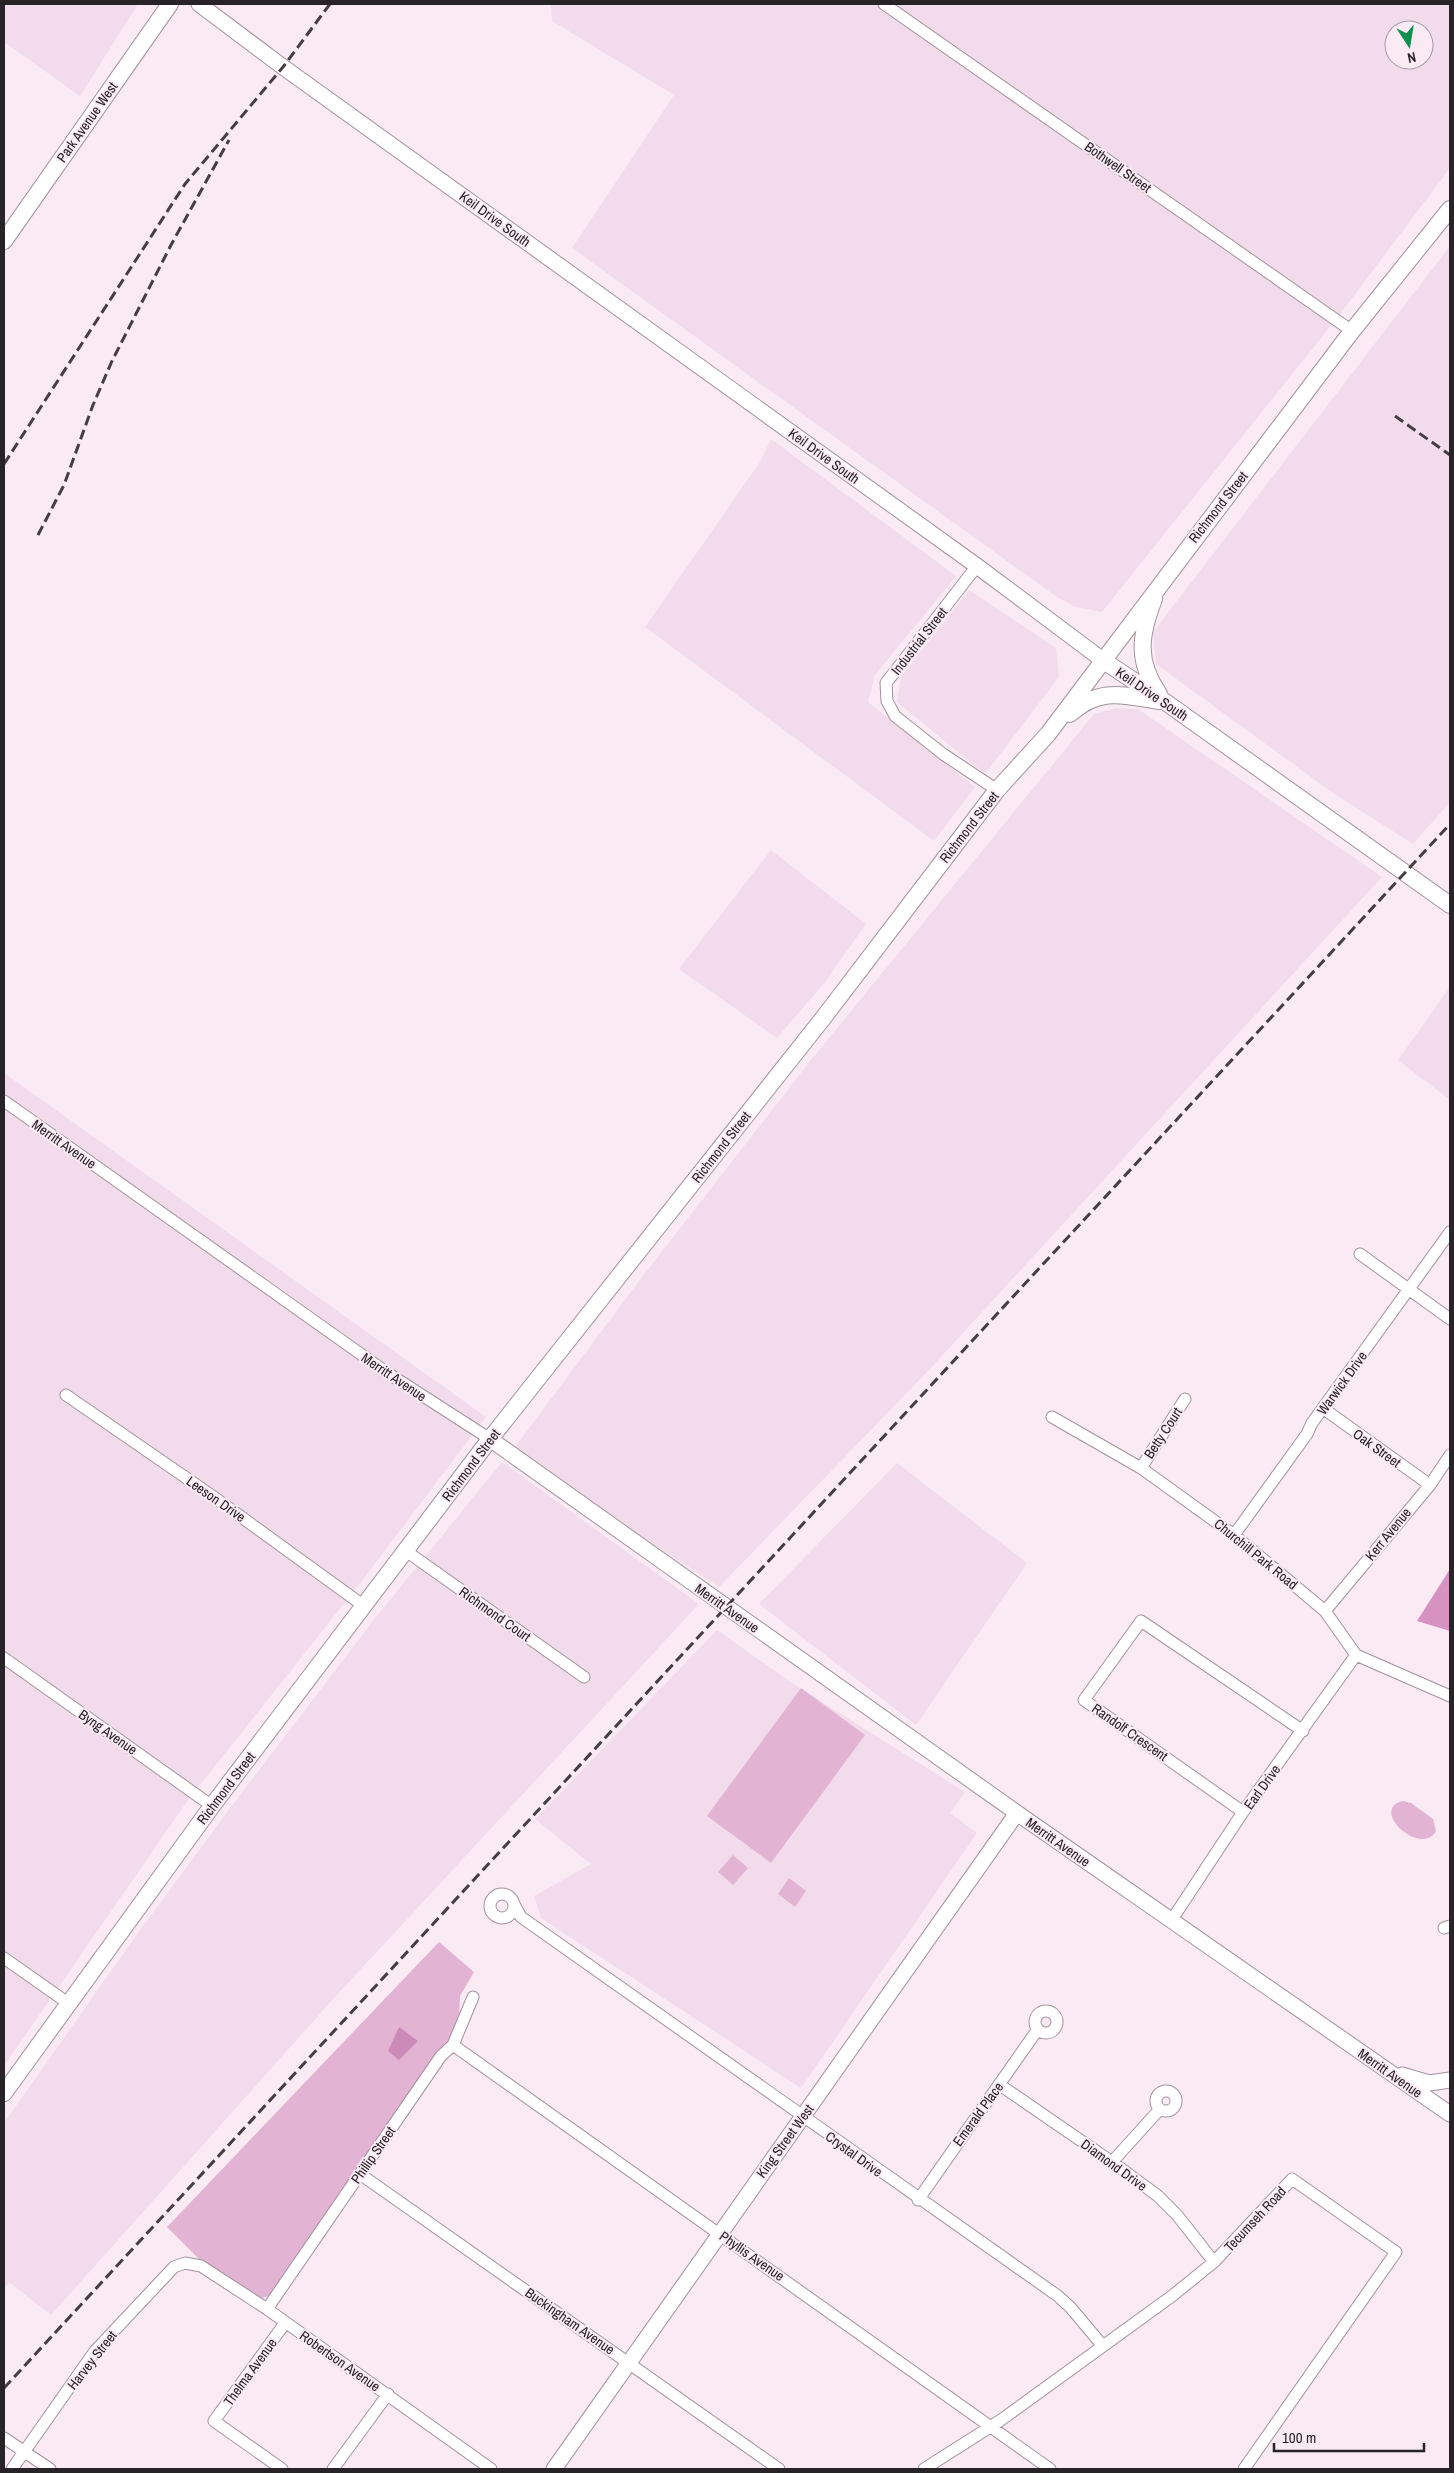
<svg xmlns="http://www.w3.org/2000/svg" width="1454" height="2473" viewBox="0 0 1454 2473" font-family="'Archivo Narrow',sans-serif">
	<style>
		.built { fill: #f2dceb; fill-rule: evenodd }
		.green { fill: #e3b3d4 }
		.forest { fill: #d693c1 }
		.water { fill: #cc8ab8 }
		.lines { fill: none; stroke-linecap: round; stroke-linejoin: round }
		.minor-casing { stroke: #a1929c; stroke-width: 13 }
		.tertiary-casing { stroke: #a1929c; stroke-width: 17 }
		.secondary-casing { stroke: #a1929c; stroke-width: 18 }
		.minor { stroke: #fff; stroke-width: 11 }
		.tertiary { stroke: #fff; stroke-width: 15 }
		.secondary { stroke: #fff; stroke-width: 16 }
		.rail { stroke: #443e42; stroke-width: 3; stroke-dasharray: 10 5; stroke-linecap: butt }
		.labels { text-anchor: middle; stroke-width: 4; stroke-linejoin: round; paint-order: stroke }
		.street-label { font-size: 14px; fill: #282327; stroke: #faeaf4 }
	</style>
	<rect width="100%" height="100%" fill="#faeaf4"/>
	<path class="built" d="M4 4H138L80 96 4 42Z
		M551 4H1450V168L1341 313 1102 612 1075 607 1057 597 572 248 674 95 552 21ZM1394 30H1424V60H1394Z
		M1450 246V802L1413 844 1333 793 1156 664 1153 632Z
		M771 439 956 576 875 675 868 702 975 787 934 841 645 627 760 462Z
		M969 590 1056 648 1059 677 985 774 897 702 901 677Z
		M1116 708 1138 709 1382 877 928 1371 719 1587 614 1518 515 1447 642 1277 811 1060 1094 714Z
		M771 850 866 924 825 982 777 1038 679 969Z
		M1450 987V1100L1398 1060Z
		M4 1073 486 1417 358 1586 188 1800 4 2066Z
		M502 1462 699 1604 335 1997 51 2315 9 2282 4 2288V2123L135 1937 231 1807 376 1617Z
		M897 1463 1027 1563 916 1725 759 1604Z
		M717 1630 795 1685 965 1792 950 1813 977 1833 801 2088 541 1918 534 1896 591 1864 535 1819Z"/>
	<path class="green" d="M801 1688 865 1735 771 1863 707 1816Z
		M1403 1801 1411 1803 1433 1819 1436 1831C1421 1858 1368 1809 1403 1801Z
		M733 1855 748 1868 733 1885 718 1872Z
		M789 1878 806 1891 795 1907 778 1894Z
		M439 1942 474 1972 460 1996 459 2023 453 2038 269 2296 258 2299 201 2261 167 2227Z"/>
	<path class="forest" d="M1450 1569V1631L1417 1621Z"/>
	<path class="water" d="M399 2027 418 2041 399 2060 388 2051Z"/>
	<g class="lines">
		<g class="minor-casing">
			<path id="minor" d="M884 4 1352 331
				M977 566 886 683 887 701 895 716 943 754 997 790
				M4 1101 386 1372 490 1439
				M1360 1254 1450 1319
				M66 1395 211 1495 364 1606
				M1324 1409 1430 1485
				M1052 1417 1141 1468 1234 1535 1325 1611 1356 1655 1450 1696
				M1141 1468 1185 1399
				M1234 1535 1307 1434 1312 1423 1450 1232
				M406 1551 584 1677
				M1325 1611 1430 1485 1450 1455
				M4 1658 212 1806
				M1243 1812 1084 1700 1141 1621 1303 1731
				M490 1906a12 12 0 1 1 24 0a12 12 0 1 1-24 0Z
				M514 1904 521 1917 1058 2296 1071 2308 1102 2345
				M1171 1921 1243 1812 1356 1655
				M1444 1928 1450 1926
				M4 1958 68 2003
				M1035 2022a11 11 0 1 1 22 0a11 11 0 1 1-22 0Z
				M453 2045 1050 2469
				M1000 2085 1112 2162 1158 2196 1177 2215 1214 2262
				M1156 2101a10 10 0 1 1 20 0a10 10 0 1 1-20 0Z
				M1112 2162 1160 2109
				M360 2174 779 2469
				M918 2200 1038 2029
				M267 2309 441 2056 453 2045 473 1997
				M4 2438 50 2469
				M12 2469 95 2351 174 2267 185 2263 201 2266 267 2309 491 2469
				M282 2469 214 2421 285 2323
				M333 2469 388 2394
				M924 2469 1001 2420 1172 2296 1214 2262 1292 2179 1396 2252 1244 2469"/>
		</g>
		<g class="tertiary-casing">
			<path id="tertiary" d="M199 4 283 67 977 566 1104 661
				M490 1439 1017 1813 1450 2114
				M1402 2075 1429 2083 1450 2080
				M554 2469 1017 1813"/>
		</g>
		<g class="secondary-casing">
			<path id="secondary" d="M4 241 170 4
				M1154 599C1140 635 1136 661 1159 694
				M1104 661 1164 701 1450 905
				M1070 714C1099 687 1123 695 1159 701
				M4 2093 212 1806 490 1439 824 1017 997 790 1048 734 1352 331 1450 209"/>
		</g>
		<use href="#minor" class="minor"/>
		<use href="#tertiary" class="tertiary"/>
		<use href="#secondary" class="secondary"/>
		<path class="rail" d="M1395 416 1450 455
			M4 464 185 184 283 67 330 4
			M38 535 64 485 93 405 112 361 171 245 229 140
			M4 2388 1450 824"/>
	</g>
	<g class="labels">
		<g class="street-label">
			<text transform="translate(87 122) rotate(-55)" y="5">Park Avenue West</text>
			<text transform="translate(1118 167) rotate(35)" y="5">Bothwell Street</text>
			<text transform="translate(495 219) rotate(36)" y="5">Keil Drive South</text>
			<text transform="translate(824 456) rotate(36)" y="5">Keil Drive South</text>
			<text transform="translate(1218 507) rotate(-52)" y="5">Richmond Street</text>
			<text transform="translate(919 641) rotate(-52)" y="5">Industrial Street</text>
			<text transform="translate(1152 694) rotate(34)" y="5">Keil Drive South</text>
			<text transform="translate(969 827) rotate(-52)" y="5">Richmond Street</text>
			<text transform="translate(64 1144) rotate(35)" y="5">Merritt Avenue</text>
			<text transform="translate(721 1147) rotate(-52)" y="5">Richmond Street</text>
			<text transform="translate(394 1377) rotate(34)" y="5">Merritt Avenue</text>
			<text transform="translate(1342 1383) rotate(-54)" y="5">Warwick Drive</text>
			<text transform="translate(1163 1433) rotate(-57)" y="5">Betty Court</text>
			<text transform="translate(1377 1448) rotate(36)" y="5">Oak Street</text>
			<text transform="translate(471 1465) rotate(-53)" y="5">Richmond Street</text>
			<text transform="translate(216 1499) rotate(35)" y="5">Leeson Drive</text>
			<text transform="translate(1388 1534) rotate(-51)" y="5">Kerr Avenue</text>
			<text transform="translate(1256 1554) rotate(39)" y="5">Churchill Park Road</text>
			<text transform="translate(727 1608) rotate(35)" y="5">Merritt Avenue</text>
			<text transform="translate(495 1614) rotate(35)" y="5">Richmond Court</text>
			<text transform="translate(108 1732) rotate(35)" y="5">Byng Avenue</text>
			<text transform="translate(1130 1732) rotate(35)" y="5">Randolf Crescent</text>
			<text transform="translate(1262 1787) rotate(-54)" y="5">Earl Drive</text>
			<text transform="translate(226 1788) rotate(-53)" y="5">Richmond Street</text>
			<text transform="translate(1058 1842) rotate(35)" y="5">Merritt Avenue</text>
			<text transform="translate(1390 2073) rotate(35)" y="5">Merritt Avenue</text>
			<text transform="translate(978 2114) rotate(-54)" y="5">Emerald Place</text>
			<text transform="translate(785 2141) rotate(-54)" y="5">King Street West</text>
			<text transform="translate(854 2154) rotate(36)" y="5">Crystal Drive</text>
			<text transform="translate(373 2155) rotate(-55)" y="5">Phillip Street</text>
			<text transform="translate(1114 2165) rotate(36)" y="5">Diamond Drive</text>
			<text transform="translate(1255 2219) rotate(-47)" y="5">Tecumseh Road</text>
			<text transform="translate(752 2256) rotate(35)" y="5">Phyllis Avenue</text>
			<text transform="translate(570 2321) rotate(35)" y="5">Buckingham Avenue</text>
			<text transform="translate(92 2360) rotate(-52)" y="5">Harvey Street</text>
			<text transform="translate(340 2361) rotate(35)" y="5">Robertson Avenue</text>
			<text transform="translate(250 2372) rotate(-54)" y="5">Thelma Avenue</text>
		</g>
	</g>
	<rect width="1454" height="2473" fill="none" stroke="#282327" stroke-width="10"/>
	<g transform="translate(1409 45) rotate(168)"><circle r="24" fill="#faeaf4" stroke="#a69aa2"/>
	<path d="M0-4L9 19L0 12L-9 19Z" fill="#0e904d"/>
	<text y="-8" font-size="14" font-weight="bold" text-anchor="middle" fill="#282327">N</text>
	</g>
	<path d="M1274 2443v8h150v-8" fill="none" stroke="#282327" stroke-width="2.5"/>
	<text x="1282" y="2443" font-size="15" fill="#282327" stroke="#faeaf4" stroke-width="4" paint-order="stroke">100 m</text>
</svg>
